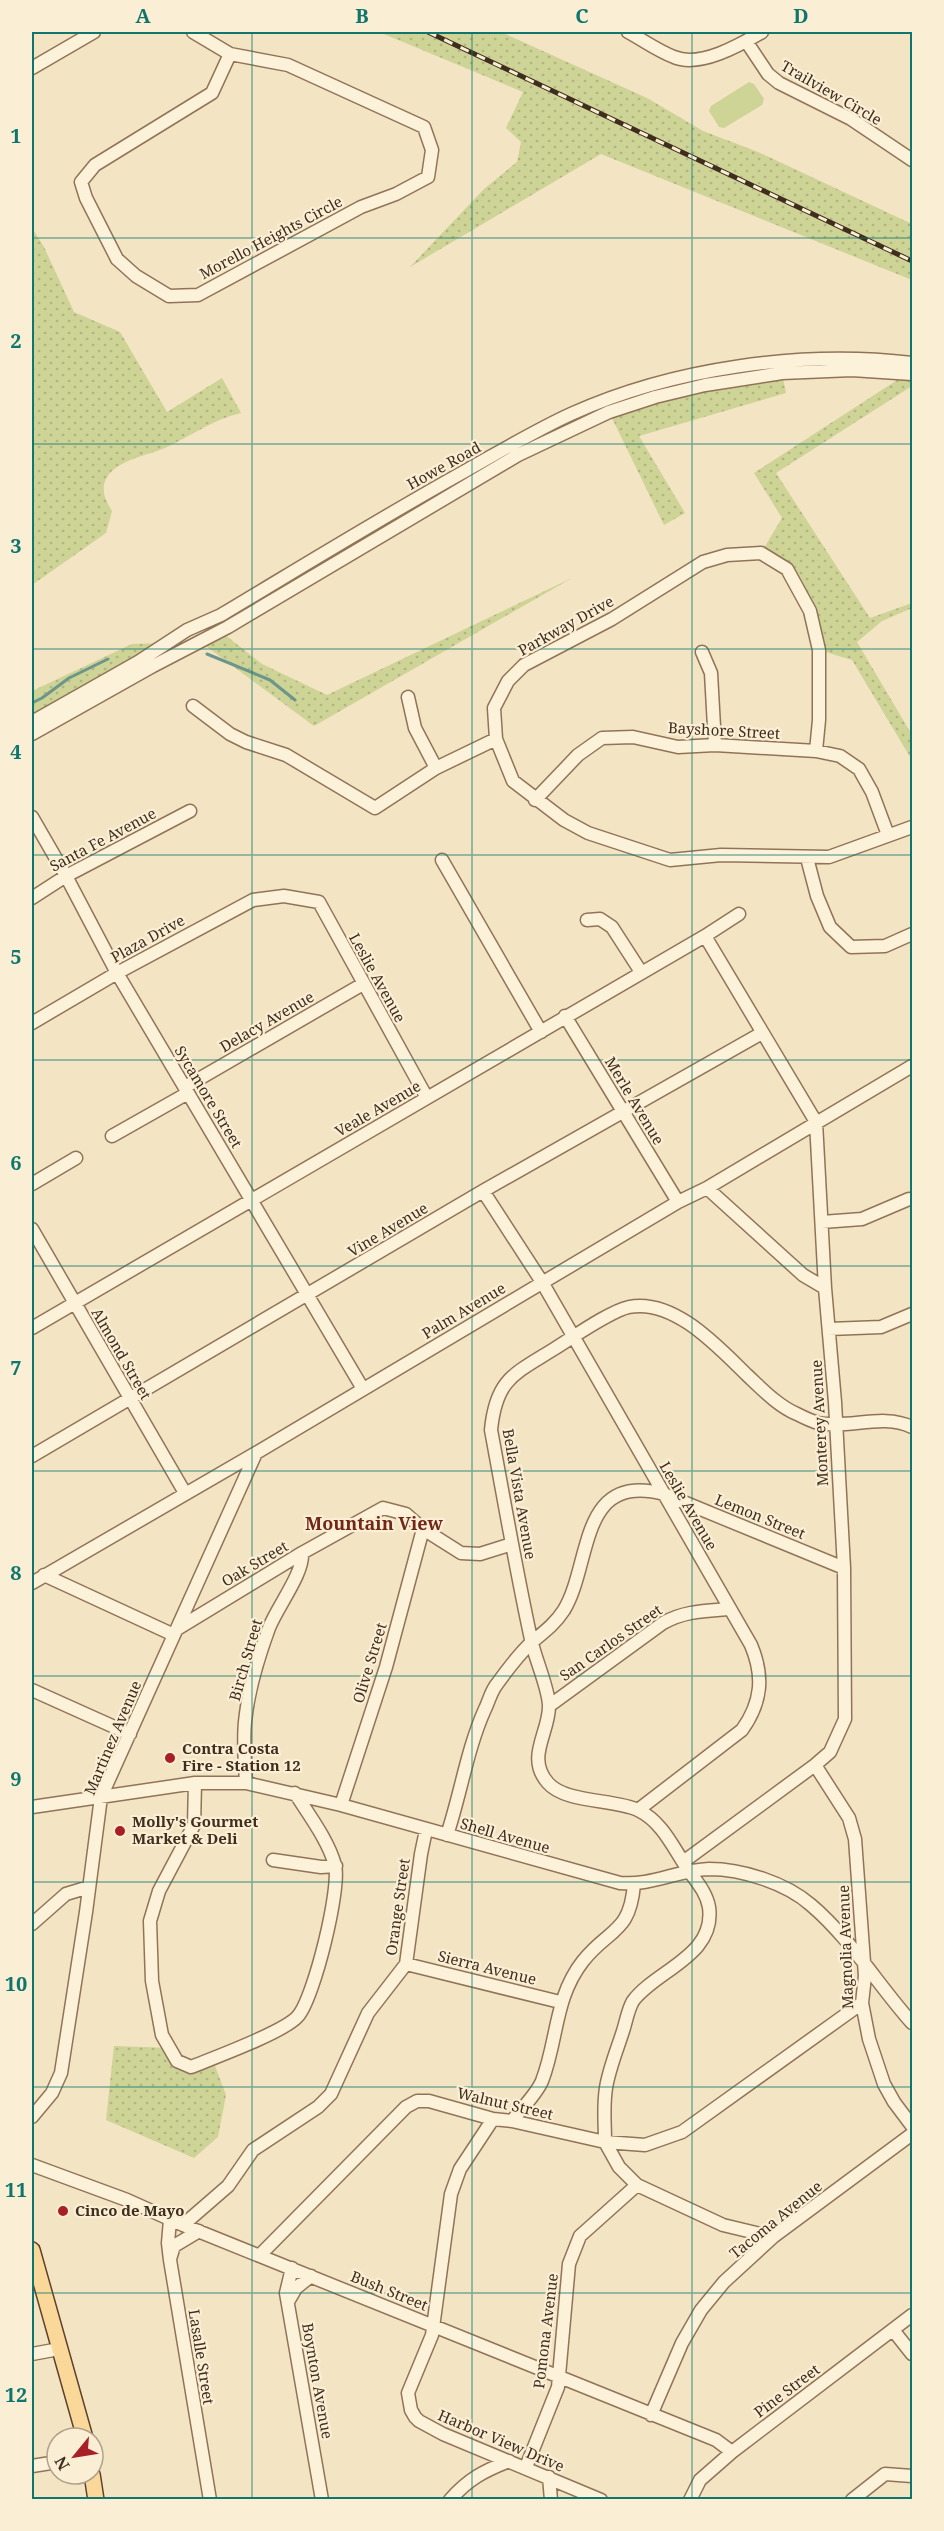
<svg xmlns="http://www.w3.org/2000/svg" width="944" height="2531" viewBox="0 0 944 2531" font-family="'Noto Serif',serif">
	<style>
		.grass { fill: url(#grass-dots) }
		.pitch { fill: #ced396 }
		.lines { fill: none; stroke-linecap: round; stroke-linejoin: round }
		.stream { stroke: #6c968a; stroke-width: 3 }
		.minor-casing { stroke: #917458; stroke-width: 15 }
		.major-casing { stroke: #5e422c; stroke-width: 18 }
		.minor { stroke: #fcf1d9; stroke-width: 12 }
		.major { stroke: #fad899; stroke-width: 15 }
		.rail-casing { stroke: #3f2d1d; stroke-width: 5 }
		.rail { stroke: #faeed5; stroke-width: 3; stroke-dasharray: 9; stroke-linecap: butt }
		.grid { fill: none; stroke: #0f766e; stroke-width: 1.5; stroke-opacity: 0.55 }
		.poi-dot { fill: #a72026; stroke: #faeed5; stroke-width: 2 }
		.labels { text-anchor: middle; stroke-width: 4.5; stroke-linejoin: round; paint-order: stroke }
		.street-label { font-size: 15px; fill: #3f2d1d; stroke: #faeed5 }
		.poi-label { font-size: 15px; font-weight: bold; fill: #3f2d1d; stroke: #faeed5; text-anchor: start }
		.quarter-label { font-size: 18px; font-weight: bold; fill: #712717; stroke: #faeed5 }
		.neatline { fill: none; stroke: #0f766e; stroke-width: 2 }
		.grid-label { font-size: 20px; text-anchor: middle; font-weight: bold; fill: #0f766e }
	</style>
	<defs>
		<pattern id="grass-dots" width="8" height="8" patternUnits="userSpaceOnUse" patternTransform="scale(1.5)"><rect width="8" height="8" fill="#ced396"/><path d="M2 2h.1M6 6h.1" fill="none" stroke="#b2b581" stroke-width="1.8" stroke-linecap="round"/></pattern>
	</defs>
	<rect width="100%" height="100%" fill="#f3e4c4"/>
	<path class="grass" d="M379 32H501L647 98 703 131 758 152 912 224V280L601 154 410 267 484 189 517 162 521 142 506 128 523 92Z
		M32 228 44 247 74 312 120 332 167 412 222 378 241 413C214 419 191 436 165 448 148 455 123 459 110 473 99 486 104 498 112 511L106 533 32 585Z
		M782 373 786 393 639 436 685 513 664 525 609 412Z
		M908 373 912 374V386L776 473 870 618 912 603V608L882 621 857 642 912 735V760L852 660 819 650 787 569 761 553 782 518 754 473Z
		M572 578 314 726 199 641 220 631 262 664 327 695Z
		M166 643 32 722V691L132 644Z
		M114 2046 170 2048 191 2067 212 2058 226 2095 218 2137 194 2158 106 2120Z"/>
	<path class="pitch" d="M749 82 754 84 764 99 762 105 724 128 719 127 709 111 711 106Z"/>
	<g class="lines">
		<path class="stream" d="M207 654 270 680 295 700
			M32 703 42 698 69 678 108 659"/>
		<g class="minor-casing">
			<path id="minor" d="M193 32 230 54 288 65 424 127 432 150 428 177 396 194 361 207 198 295 169 296 136 276 117 259 86 198 81 182 95 165 212 93 230 54
				M628 32C643 40 658 51 674 57 700 68 740 45 762 32
				M746 41 768 74 779 83 851 119 912 160
				M32 68 94 32
				M702 652 711 673 715 745
				M408 697 415 728 436 768
				M193 706 230 734 246 742 286 755 375 808 436 768 496 739
				M32 722 138 662 187 630 221 615C303 566 384 516 467 470 501 451 536 430 571 414 673 368 802 350 912 363
				M32 734 153 666 228 627 518 455 609 412 655 397 705 385 782 373 852 370 912 374
				M816 751 819 720V650L810 611 787 569 761 553 727 555 703 562 612 619 524 665 508 681 494 708 496 739 513 781 564 820 588 833 670 860 721 855 829 857 912 827
				M535 800 578 755 602 738 633 737 678 747 715 745 816 751 840 756 859 769 872 792 888 835
				M32 817 66 876 117 973 363 1389
				M807 858 817 896 830 927 851 947 885 946 912 934
				M442 860 541 1032
				M32 898 66 876 190 811
				M587 920 600 919 612 927 641 972
				M565 1016 678 1202
				M32 1023 117 973 253 900 284 896 319 902 427 1098
				M185 1087 363 984
				M112 1136 188 1093
				M32 1184 76 1158
				M707 1188 803 1275 825 1288
				M483 1191 542 1282 751 1645C764 1676 762 1702 742 1730L638 1810
				M822 1222 862 1219 909 1199
				M32 1229 185 1493
				M32 1328 705 936 739 914
				M829 1329 881 1327 912 1314
				M32 1456 483 1191 762 1033
				M44 1575 174 1635
				M32 1583 256 1453 678 1202 707 1188 912 1066
				M177 1629 302 1553 383 1508 406 1514 423 1529 461 1553 480 1554 512 1544
				M32 1690 130 1734
				M549 1706 663 1623C684 1611 705 1611 729 1609
				M815 1765 849 1818 855 1839 865 1976 862 2003 869 2039 884 2084 894 2102 912 2126
				M195 1783 194 1825 159 1891 150 1921 152 1981 162 2035 177 2061 191 2067C213 2058 285 2032 298 2016 314 1998 341 1888 335 1865 328 1840 309 1815 295 1793
				M246 1783C245 1763 243 1742 245 1722 248 1691 258 1658 269 1628 277 1607 304 1573 302 1553
				M341 1805 386 1667 423 1529
				M32 1807 195 1783H246L341 1805 620 1883C651 1886 678 1870 709 1869 742 1869 786 1883 811 1905 850 1938 878 1985 912 2023
				M447 1835C461 1793 467 1749 485 1709 489 1701 491 1691 497 1684 507 1670 519 1654 532 1642 544 1632 555 1624 564 1610 592 1564 578 1471 664 1494L844 1568
				M273 1860 321 1867 336 1866
				M683 1862 815 1765 830 1752 845 1719 844 1568 835 1402 825 1288 816 1122 705 936
				M32 1924 66 1894 89 1887
				M406 1964 560 2002
				M862 2003 682 2132 645 2145 605 2142C605 2124 603 2106 606 2088 609 2069 617 2050 623 2031 626 2022 628 2009 633 2001 656 1970 716 1956 709 1907 706 1890 693 1878 685 1865 672 1845 661 1821 638 1810 615 1799 565 1803 548 1783 525 1757 550 1732 549 1705 548 1686 535 1659 531 1639 516 1570 504 1500 491 1430 496 1379 514 1374 554 1349 572 1338 610 1311 629 1307 674 1298 718 1347 747 1375 762 1389 778 1406 797 1414 803 1417 811 1421 818 1423 850 1429 882 1413 912 1427
				M32 2117 52 2093 61 2073 86 1912 101 1797 256 1453
				M493 2119 460 2169 451 2194 432 2335 408 2393 411 2410 415 2417 419 2421 443 2434 601 2500
				M512 2121C521 2109 536 2095 542 2081 558 2040 554 1998 583 1961 609 1928 630 1934 634 1884
				M32 2165 127 2200 183 2225 716 2440 732 2452
				M170 2220 168 2243 170 2260 210 2500
				M183 2225 228 2186 253 2150 318 2107 331 2094 368 2013 406 1964 421 1854 426 1830
				M260 2255 406 2107 417 2101H429L493 2119 512 2121 605 2142 619 2167 637 2185 723 2225 773 2237
				M170 2259 174 2246 199 2231
				M292 2268 286 2293 322 2500
				M289 2300 296 2288 311 2276
				M893 2330 912 2354
				M32 2354 59 2349
				M651 2415 682 2343 701 2310 724 2282 773 2237 912 2134
				M32 2466 57 2462
				M526 2467 558 2387 569 2264 580 2236 637 2185
				M549 2477 551 2500
				M450 2500C468 2479 484 2471 509 2461
				M690 2500 700 2480 732 2452 912 2315
				M852 2500 885 2474 912 2476"/>
		</g>
		<g class="major-casing">
			<path id="major" d="M32 2250 85 2438
				M92 2474 96 2500"/>
		</g>
		<use href="#minor" class="minor"/>
		<use href="#major" class="major"/>
		<g class="rail-casing">
			<path id="rail" d="M428 32 912 261"/>
		</g>
		<use href="#rail" class="rail"/>
	</g>
	<path class="grid" d="M252 32V2500M472 32V2500M692 32V2500M32 238H912M32 444H912M32 649H912M32 855H912M32 1060H912M32 1266H912M32 1471H912M32 1676H912M32 1882H912M32 2087H912M32 2293H912"/>
	<g class="poi-dot">
		<circle cx="170" cy="1758" r="6"/>
		<circle cx="120" cy="1831" r="6"/>
		<circle cx="63" cy="2211" r="6"/>
	</g>
	<g class="labels">
		<g class="street-label">
			<text transform="translate(831 93) rotate(30)" y="5">Trailview Circle</text>
			<text transform="translate(271 238) rotate(-28)" y="5">Morello Heights Circle</text>
			<text transform="translate(444 466) rotate(-29)" y="5">Howe Road</text>
			<text transform="translate(566 626) rotate(-29)" y="5">Parkway Drive</text>
			<text transform="translate(724 731) rotate(3)" y="5">Bayshore Street</text>
			<text transform="translate(103 840) rotate(-28)" y="5">Santa Fe Avenue</text>
			<text transform="translate(148 939) rotate(-29)" y="5">Plaza Drive</text>
			<text transform="translate(377 978) rotate(61)" y="5">Leslie Avenue</text>
			<text transform="translate(267 1022) rotate(-30)" y="5">Delacy Avenue</text>
			<text transform="translate(208 1097) rotate(59)" y="5">Sycamore Street</text>
			<text transform="translate(634 1101) rotate(59)" y="5">Merle Avenue</text>
			<text transform="translate(378 1109) rotate(-30)" y="5">Veale Avenue</text>
			<text transform="translate(388 1230) rotate(-31)" y="5">Vine Avenue</text>
			<text transform="translate(464 1311) rotate(-31)" y="5">Palm Avenue</text>
			<text transform="translate(121 1354) rotate(60)" y="5">Almond Street</text>
			<text transform="translate(820 1423) rotate(-93)" y="5">Monterey Avenue</text>
			<text transform="translate(519 1494) rotate(80)" y="5">Bella Vista Avenue</text>
			<text transform="translate(688 1506) rotate(60)" y="5">Leslie Avenue</text>
			<text transform="translate(760 1517) rotate(22)" y="5">Lemon Street</text>
			<text transform="translate(255 1564) rotate(-31)" y="5">Oak Street</text>
			<text transform="translate(611 1643) rotate(-35)" y="5">San Carlos Street</text>
			<text transform="translate(246 1660) rotate(-74)" y="5">Birch Street</text>
			<text transform="translate(370 1663) rotate(-73)" y="5">Olive Street</text>
			<text transform="translate(113 1738) rotate(-67)" y="5">Martinez Avenue</text>
			<text transform="translate(505 1836) rotate(16)" y="5">Shell Avenue</text>
			<text transform="translate(398 1907) rotate(-82)" y="5">Orange Street</text>
			<text transform="translate(846 1947) rotate(-92)" y="5">Magnolia Avenue</text>
			<text transform="translate(487 1968) rotate(14)" y="5">Sierra Avenue</text>
			<text transform="translate(505 2104) rotate(13)" y="5">Walnut Street</text>
			<text transform="translate(776 2220) rotate(-39)" y="5">Tacoma Avenue</text>
			<text transform="translate(389 2291) rotate(22)" y="5">Bush Street</text>
			<text transform="translate(546 2331) rotate(-83)" y="5">Pomona Avenue</text>
			<text transform="translate(201 2357) rotate(81)" y="5">Lasalle Street</text>
			<text transform="translate(317 2381) rotate(80)" y="5">Boynton Avenue</text>
			<text transform="translate(787 2391) rotate(-37)" y="5">Pine Street</text>
			<text transform="translate(501 2441) rotate(23)" y="5">Harbor View Drive</text>
		</g>
		<g class="poi-label">
			<text x="182" y="1754">Contra Costa<tspan x="182" dy="17">Fire - Station 12</tspan></text>
			<text x="132" y="1827">Molly's Gourmet<tspan x="132" dy="17">Market &amp; Deli</tspan></text>
			<text x="75" y="2216">Cinco de Mayo</text>
		</g>
		<g class="quarter-label">
			<text x="374" y="1530">Mountain View</text>
		</g>
	</g>
	<rect width="944" height="2531" fill="none" stroke="#faeed5" stroke-width="66"/>
	<g transform="translate(75 2456) rotate(240)"><circle r="28" fill="#faeed5" stroke="#afa18b" stroke-width="1.5"/>
	<path d="M0-4.5L10 22L0 15L-10 22Z" fill="#a72026"/>
	<text y="-9" font-size="16" font-weight="bold" text-anchor="middle" fill="#3f2d1d">N</text>
	</g>
	<rect x="33" y="33" width="878" height="2465" class="neatline"/>
	<g class="grid-label">
		<text x="143" y="23">A</text>
		<text x="362" y="23">B</text>
		<text x="582" y="23">C</text>
		<text x="801" y="23">D</text>
		<text x="16" y="143">1</text>
		<text x="16" y="348">2</text>
		<text x="16" y="553">3</text>
		<text x="16" y="759">4</text>
		<text x="16" y="964">5</text>
		<text x="16" y="1170">6</text>
		<text x="16" y="1375">7</text>
		<text x="16" y="1580">8</text>
		<text x="16" y="1786">9</text>
		<text x="16" y="1991">10</text>
		<text x="16" y="2197">11</text>
		<text x="16" y="2402">12</text>
	</g>
</svg>
